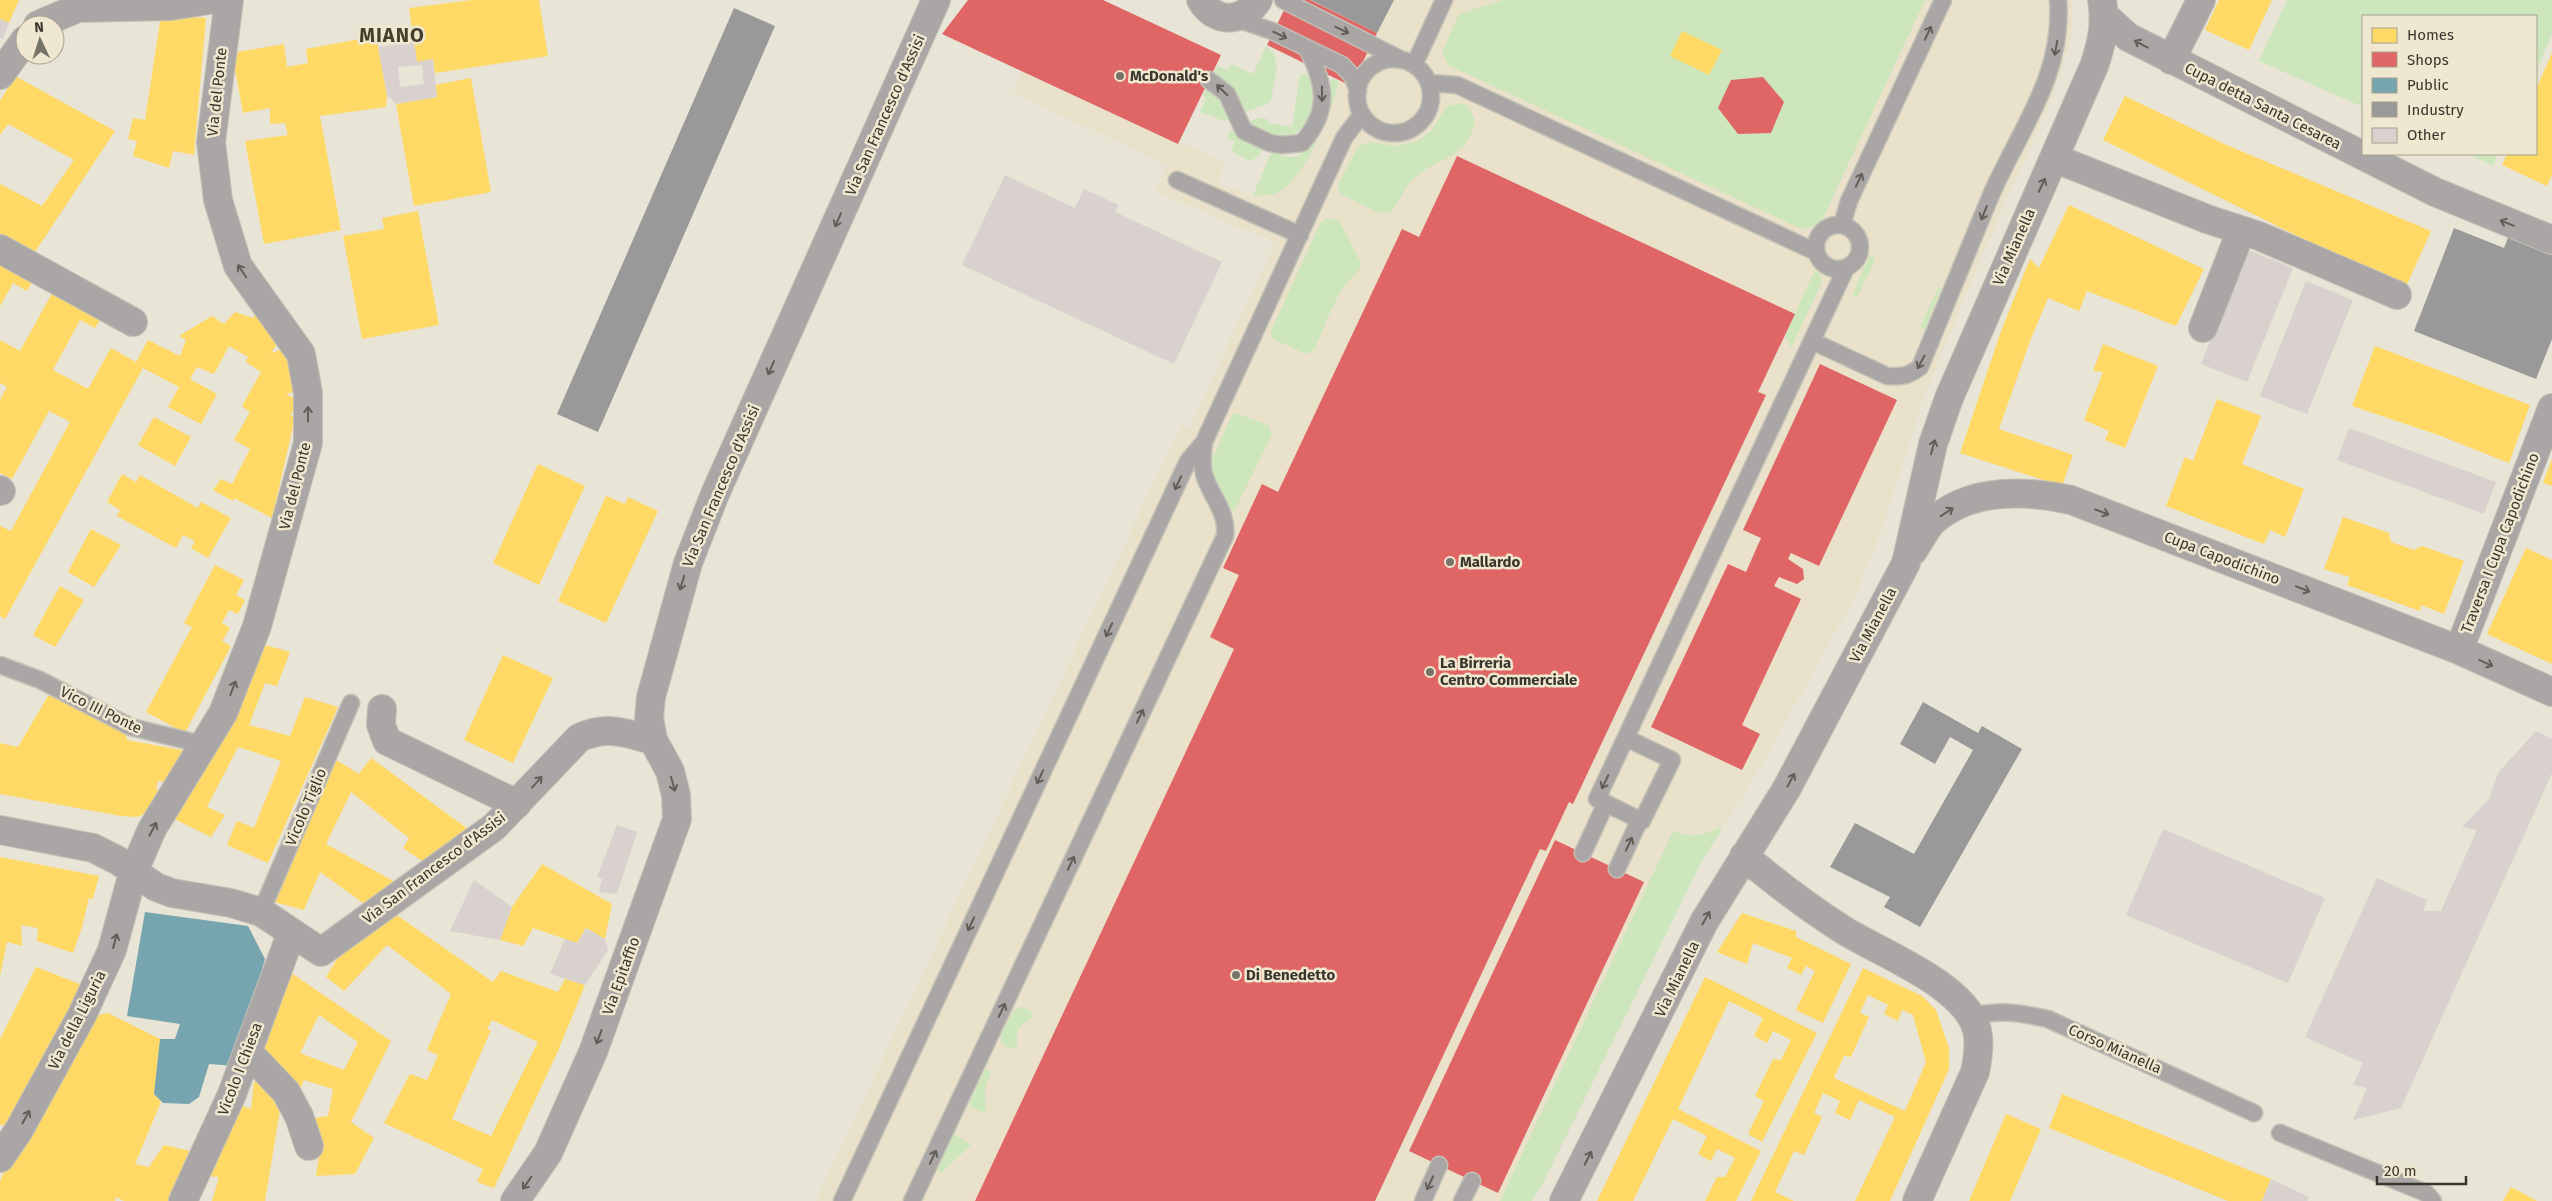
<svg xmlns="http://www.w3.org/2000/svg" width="2552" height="1201" viewBox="0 0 2552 1201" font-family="'Fira Sans',sans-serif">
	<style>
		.built { fill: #e9e1ca }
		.green { fill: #cee6bc }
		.homes { fill: #ffd966; fill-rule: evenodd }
		.shops { fill: #e06666 }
		.public { fill: #76a5af }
		.industry { fill: #999 }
		.building { fill: #d8d1cd; fill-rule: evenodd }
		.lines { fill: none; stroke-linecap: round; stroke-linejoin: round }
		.lane-casing { stroke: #c3c0b6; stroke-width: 19 }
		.street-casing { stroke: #c3c0b6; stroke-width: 30 }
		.lane { stroke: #aaa6a5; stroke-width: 16 }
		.street { stroke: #aaa6a5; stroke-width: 28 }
		.oneway { stroke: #615d57 }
		.poi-dot { fill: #767368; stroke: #efe7cf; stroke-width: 2 }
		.labels { text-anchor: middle; stroke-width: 5; stroke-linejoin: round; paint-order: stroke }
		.poi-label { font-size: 15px; font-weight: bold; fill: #39362d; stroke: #efe7cf; text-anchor: start }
		.street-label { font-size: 15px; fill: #39362d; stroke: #efe7cf }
		.district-label { font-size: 20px; font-weight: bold; letter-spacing: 1px; fill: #463f2b; stroke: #efe7cf }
	</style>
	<rect width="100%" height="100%" fill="#e8e4d6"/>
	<path class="built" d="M1311 0H2073V16L2071 40 2054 93 1984 252 1922 402 1881 533 1854 598 1762 764 1728 820 1709 833 1684 835 1673 831 1500 1201H816L1181 425 1189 429 1275 243 1155 191 1166 165 1013 92 1021 72 1178 144 1179 142 1225 162 1218 184 1253 195H1270L1279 192 1292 180 1322 133 1339 81 1366 28Z"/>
	<path class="green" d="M1503 0H1925L1823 218 1815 227 1802 229 1448 65 1442 53 1459 14Z
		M2287 0H2552V34L2536 72V16H2363V107L2259 61Z
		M1266 46 1273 52 1277 66 1271 100 1267 104 1245 112 1235 91 1213 74 1217 66 1228 70 1231 64 1253 74Z
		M1305 74C1332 88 1306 166 1250 124L1248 122 1258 118 1268 119V123L1292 127 1300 75Z
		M1333 79 1339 81C1332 111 1307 176 1279 192 1271 196 1262 196 1253 195L1272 151C1299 166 1308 151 1320 128 1327 112 1333 100 1329 83Z
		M1207 87 1219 98 1230 119 1224 121 1200 112 1206 98 1203 96Z
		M1461 103 1469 107 1475 121C1467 161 1437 156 1412 180 1403 189 1400 203 1390 212L1379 213 1339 193 1338 185 1359 145 1372 142 1394 146 1416 142 1433 129 1446 107Z
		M1234 128 1263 148 1259 156 1250 161 1231 151 1235 141 1227 138 1231 130Z
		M2467 154H2498L2493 165Z
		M1328 218 1339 221 1361 263C1359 275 1353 275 1346 284 1332 302 1324 329 1314 350L1306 354 1275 340 1271 337V331L1321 222Z
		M1869 256 1876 258 1857 298 1852 296Z
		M1816 268 1821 276 1822 282 1791 348 1785 335Z
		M1938 288 1941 289 1925 330 1920 327Z
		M1236 413 1268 425 1272 434 1235 510 1232 511 1211 470 1210 464 1231 417Z
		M1720 827 1722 829 1704 857 1545 1179 1532 1201H1500L1673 831C1690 838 1705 836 1720 827Z
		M1022 1007 1031 1011 1032 1017C1016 1030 1017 1027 1017 1047L1013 1049 1003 1045 1000 1038 1013 1011Z
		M985 1069 991 1072 985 1088 986 1110 982 1112 973 1108 969 1104Z
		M955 1134 971 1145 941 1173 937 1169 950 1138Z"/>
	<path class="homes" d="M0 0H19L9 23 0 19Z
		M472 0H539L548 56 435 73 433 59 417 62 409 8Z
		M2219 0H2272L2249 50 2205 30Z
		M161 15 206 18 194 155 173 151 169 168 133 156 137 141 128 139 133 118 145 120Z
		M1682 31 1722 50 1709 75 1670 56Z
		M376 36 387 95 386 107 320 116 341 230 264 244 245 141 288 135 285 123 270 124V108L243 113 232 53 284 44 287 67 308 63 306 49Z
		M2552 53V175L2547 186 2502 165 2507 154H2536V89Z
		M15 76 115 131 33 255 0 236V184L42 206 74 160 8 124 0 135V101Z
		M471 78 491 192 414 206 396 104 437 97 435 85Z
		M2125 96 2222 143 2431 231 2405 289 2103 140Z
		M2069 205 2204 269 2176 326 2087 291 2079 311 2048 298 2030 341 1999 429 2073 455 2062 486 1960 453 2001 331 2030 259 2039 268Z
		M418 211 439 325 362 339 343 236 384 229 382 218Z
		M0 258 35 277 27 291 13 283 0 306Z
		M55 288 103 314 95 328 80 320 53 370 88 389 111 348 136 362 148 340 180 356 186 340 179 336 212 316 224 324 235 312 253 318 259 309 281 338 271 353 286 348 298 391 286 394 298 400 297 410 290 414 295 418 272 518 234 498 233 501 213 490 221 479 232 484 250 449 234 440 250 412 242 406 261 372 246 362 248 357 229 346 214 374 197 367 190 379 217 394 201 424 168 407 179 387 143 368 5 619 0 616V526L11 531 70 422 49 411 12 479 0 473V400L7 387 0 383V340L20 351Z
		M2103 344 2158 366 2125 448 2105 440 2109 431 2084 420 2103 372 2093 371Z
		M2375 346 2530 405 2509 463 2441 436 2352 406Z
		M2217 399 2261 416 2242 464 2304 489 2285 537 2270 530 2264 544 2166 506 2185 457 2193 461Z
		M154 417 191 437 175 466 138 445Z
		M2552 459V486L2543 483Z
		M538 464 585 486 539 585 493 563Z
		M122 474 136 482 140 475 198 508 201 502 231 518 208 558 191 548 195 541 183 535 176 548 117 516 120 510 107 502Z
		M606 496 625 504 628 497 658 511 606 623 558 601Z
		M2343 517 2389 533 2391 542 2414 550 2422 546 2464 561 2444 614 2421 605 2420 611 2347 585 2350 577 2324 569Z
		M91 529 121 545 94 587 68 572Z
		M2526 548 2552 560V664L2487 634Z
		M215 565 244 580 236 595 245 600 238 614 229 610 222 623 230 628 222 641 231 646 185 733 146 712 192 627 184 623Z
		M60 586 84 600 55 647 33 635Z
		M255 642 290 652 277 686 265 683 249 725 290 736 305 697 338 707 268 863 227 845 237 821 254 828 281 761 238 747 207 807 225 815 211 837 170 817Z
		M503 655 553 678 513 763 464 740Z
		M54 695 126 733 127 740 192 752 171 783 158 781 156 789 165 791 149 812 137 817 121 816 0 794V743L18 747 48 696Z
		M330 756 359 774 371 758 468 829 425 863 403 848 409 838 351 792 326 844 395 882 366 905 320 872 304 910 274 902Z
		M0 857 99 876 93 899 89 898 82 927 73 953 37 941 38 928 21 925 22 946 7 942 0 976Z
		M542 864 612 904 605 939 586 928 577 943 533 928 523 946 500 940 512 907Z
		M391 911 493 982 501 971 558 992 565 979 585 985 558 1051 494 1188 477 1182 483 1169 384 1123 410 1074 427 1080 438 1055 427 1050 451 994 387 945 344 991 326 977 337 959 331 953ZM492 1020 538 1042 491 1136 452 1119 491 1030 487 1029Z
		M1742 913 1796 931V937L1851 964 1823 1023 1796 1010 1815 971 1806 966 1801 975 1787 968 1792 958 1753 943 1747 964 1717 952Z
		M36 967 85 986 9 1128 0 1124V1039Z
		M284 968 391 1041 351 1122 374 1138 355 1174 316 1176 319 1156 306 1119 328 1116 333 1089 304 1080 296 1099 256 1049ZM319 1015 358 1042 344 1070 300 1053Z
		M1863 968 1922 996 1936 1010 1949 1048V1069L1890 1201H1855L1895 1117 1859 1100 1850 1120 1835 1113 1840 1101 1823 1093 1814 1113 1822 1117 1804 1155 1794 1151 1775 1192 1794 1201H1751ZM1868 995 1888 1005 1884 1014 1898 1021 1902 1010 1913 1015 1926 1062 1905 1111 1834 1078 1844 1056 1851 1057 1869 1017 1860 1013Z
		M1705 977 1817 1033 1762 1142 1748 1134 1764 1101 1755 1096 1773 1059 1781 1060 1791 1040 1773 1031 1767 1043 1754 1036 1763 1018 1729 1001 1678 1109 1761 1151 1736 1201H1705L1717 1177H1725L1735 1158 1717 1149 1711 1161 1698 1154 1707 1136 1673 1119 1633 1201H1597Z
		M108 1013 160 1039 154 1094 161 1102 135 1164 149 1167 164 1145 190 1151 171 1201H124L116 1197 115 1201H0V1181L11 1157 92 1021 99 1015Z
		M263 1080 281 1104 265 1201H212L219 1177 202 1176 234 1103 251 1109 254 1082Z
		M2062 1094 2271 1179 2262 1201H2228L2049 1128Z
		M2006 1114 2041 1129 2010 1201H1969Z
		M2511 1187 2537 1201H2503Z"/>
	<path class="shops" d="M968 0H1103L1221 55 1178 144 942 34Z
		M1289 0H1310L1377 33 1351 86 1267 45Z
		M1763 77 1784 102 1771 133 1738 134 1718 108 1731 80Z
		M1457 156 1795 314 1758 392 1766 395 1573 804 1569 802 1546 851 1540 849 1375 1201H975L1234 649 1210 637 1239 575 1223 568 1262 484 1278 492 1402 229 1419 237Z
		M1820 364 1897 400 1819 566 1791 553 1788 559 1803 569 1804 579 1797 584 1779 577 1774 586 1801 599 1742 725 1760 734 1742 770 1651 727 1728 564 1746 572 1761 538 1743 530Z
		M1555 840 1644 882 1498 1193 1409 1151Z"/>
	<path class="public" d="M145 912 248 926 265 959 235 1066 209 1064 199 1097 189 1104 163 1103 154 1094 160 1039H175L180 1024 127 1016Z"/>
	<path class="industry" d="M1311 0H1394L1377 33Z
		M734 8 775 26 598 432 557 414Z
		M2454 228 2504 248 2509 235 2552 252V339L2536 379 2414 331Z
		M1923 702 1978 733 1982 726 2022 749 1920 927 1884 907 1890 897 1830 867 1855 823 1914 854 1973 750 1950 737 1935 764 1900 744Z"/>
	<path class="building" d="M0 19 9 23 3 39 0 38Z
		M414 42 417 62 433 59 437 97 396 104 387 95 378 47ZM422 65 424 84 400 87 398 67Z
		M1005 175 1075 208 1084 189 1118 205 1115 212 1222 262 1174 364 962 265Z
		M2246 249 2293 268 2247 382 2201 364Z
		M2306 281 2353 300 2307 414 2260 396Z
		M2349 428 2496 482 2484 514 2337 460Z
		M2536 731 2552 739V773L2401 1108 2353 1120 2367 1088 2353 1085 2363 1063 2305 1037 2377 878 2427 900 2423 911H2441L2477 830 2462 827 2489 799 2498 773Z
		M617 825 637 832 617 894 599 892 602 879 597 877Z
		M2163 829 2325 898 2288 983 2126 915Z
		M474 880 512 907 500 940 450 931Z
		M586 928 605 939 608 950 585 985 550 974 565 939 577 943Z
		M2271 1179 2309 1197 2307 1201H2262Z"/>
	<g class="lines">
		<g class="lane-casing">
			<path id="lane" d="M1283 0 1402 60
				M1234 18 1272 31 1342 65 1353 77 1358 91
				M1357 96a37 37 0 1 1 74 0a37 37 0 1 1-74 0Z
				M1414 65 1444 0
				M1209 80 1227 94 1244 131 1270 143 1282 145 1302 143C1331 110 1325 84 1307 48
				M1429 83 1457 85 1816 252
				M1177 180 1300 235
				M1816 247a22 22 0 1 1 44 0a22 22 0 1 1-44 0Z
				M1842 225 1849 201 1943 0
				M1812 341 1887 376C1901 377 1909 376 1920 367 1944 310 1967 252 1991 195 2020 129 2064 75 2058 0
				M0 665 40 680 131 727 205 745
				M1626 738 1672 760 1642 821 1597 799 1846 268
				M1583 853 1606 803
				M1617 869 1640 819
				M261 912 351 703
				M1970 1016C2002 1010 2016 1012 2048 1019L2254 1113
				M2280 1133 2426 1193 2433 1201
				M842 1201 1188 461 1204 442 1344 138 1362 114
				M912 1201 1225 536C1228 511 1210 496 1204 474 1201 463 1203 453 1204 442
				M1423 1201 1439 1165
				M1462 1201 1472 1181"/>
		</g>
		<g class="street-casing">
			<path id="street" d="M1201 0C1215 24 1243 23 1258 0
				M2105 16 2128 37 2435 192 2552 240
				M38 25 78 8 171 6 209 0
				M2171 60 2201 0
				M0 75 25 40
				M2054 158 2207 219 2259 236 2397 295
				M0 249 133 322
				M2203 328 2241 231
				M0 490 1 491
				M1913 551C1919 542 1925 530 1932 522 1970 487 2025 490 2071 500L2459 650 2552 692
				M2459 650 2552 408
				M382 709 381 725 387 741 517 804
				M0 830 93 848 117 860 156 887 172 893 231 903 261 912 321 952 494 827 579 738C607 725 625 733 653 740
				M1744 856C1776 883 1807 907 1842 929 1879 953 1965 984 1977 1030 1980 1043 1978 1058 1975 1072L1917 1201
				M248 1052 286 1092 299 1116 309 1146
				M0 1158 19 1130 82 1015 112 950 133 873 152 829 223 713 257 626 308 443V393L301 354 238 266 218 200 211 142 229 0
				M183 1201 232 1094 291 934
				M515 1201 548 1153 593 1052 677 819 676 795 670 771 653 740 649 718 651 697 688 563 715 494 936 0
				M1564 1201 1704 922 1787 788 1906 563 1933 444 1949 398 2094 66C2102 43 2106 24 2102 0"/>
		</g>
		<use href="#lane" class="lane"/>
		<use href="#street" class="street"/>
	</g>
	<defs><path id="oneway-shaft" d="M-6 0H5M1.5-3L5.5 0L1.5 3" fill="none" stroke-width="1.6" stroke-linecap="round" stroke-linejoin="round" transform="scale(1.25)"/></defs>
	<g class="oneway">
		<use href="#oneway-shaft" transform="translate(1342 30) rotate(26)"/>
		<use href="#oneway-shaft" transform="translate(1928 33) rotate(-65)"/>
		<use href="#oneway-shaft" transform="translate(1280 35) rotate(26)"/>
		<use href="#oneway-shaft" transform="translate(2141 44) rotate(-152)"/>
		<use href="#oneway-shaft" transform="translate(2056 48) rotate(100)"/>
		<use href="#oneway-shaft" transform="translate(1222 90) rotate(-136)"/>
		<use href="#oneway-shaft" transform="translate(1322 94) rotate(89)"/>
		<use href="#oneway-shaft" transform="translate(1859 180) rotate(-65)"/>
		<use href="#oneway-shaft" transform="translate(2042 185) rotate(-65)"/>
		<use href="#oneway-shaft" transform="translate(1984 213) rotate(112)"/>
		<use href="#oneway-shaft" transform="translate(838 220) rotate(114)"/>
		<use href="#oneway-shaft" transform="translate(2507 223) rotate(-158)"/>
		<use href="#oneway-shaft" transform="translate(242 271) rotate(-124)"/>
		<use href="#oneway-shaft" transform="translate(1921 362) rotate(119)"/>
		<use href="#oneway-shaft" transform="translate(771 368) rotate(114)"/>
		<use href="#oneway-shaft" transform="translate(308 414) rotate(-90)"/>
		<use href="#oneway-shaft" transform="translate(1933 447) rotate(-74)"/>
		<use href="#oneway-shaft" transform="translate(1178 483) rotate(115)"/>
		<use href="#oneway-shaft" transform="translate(1947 512) rotate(-34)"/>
		<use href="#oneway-shaft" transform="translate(2102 512) rotate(21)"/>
		<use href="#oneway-shaft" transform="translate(682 583) rotate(107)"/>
		<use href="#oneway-shaft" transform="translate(2303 589) rotate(21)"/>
		<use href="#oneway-shaft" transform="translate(1109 630) rotate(115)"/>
		<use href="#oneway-shaft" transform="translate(2486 663) rotate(24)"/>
		<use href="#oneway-shaft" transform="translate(233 688) rotate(-69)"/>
		<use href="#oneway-shaft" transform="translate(1140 716) rotate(-65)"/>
		<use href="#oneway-shaft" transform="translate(1040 777) rotate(115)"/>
		<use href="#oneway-shaft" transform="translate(1791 780) rotate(-62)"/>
		<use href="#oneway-shaft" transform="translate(537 782) rotate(-48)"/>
		<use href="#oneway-shaft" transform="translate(1605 782) rotate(116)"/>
		<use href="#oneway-shaft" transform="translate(673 784) rotate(75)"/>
		<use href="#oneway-shaft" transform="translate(153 829) rotate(-62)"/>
		<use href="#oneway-shaft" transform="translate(1629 844) rotate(-65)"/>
		<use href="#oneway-shaft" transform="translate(1071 863) rotate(-65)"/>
		<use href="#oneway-shaft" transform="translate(1706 918) rotate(-61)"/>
		<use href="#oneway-shaft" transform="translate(971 924) rotate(115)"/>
		<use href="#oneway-shaft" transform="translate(115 941) rotate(-75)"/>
		<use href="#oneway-shaft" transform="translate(1002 1010) rotate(-65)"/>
		<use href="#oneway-shaft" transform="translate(599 1037) rotate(110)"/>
		<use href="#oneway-shaft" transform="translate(26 1117) rotate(-61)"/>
		<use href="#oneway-shaft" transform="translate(933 1157) rotate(-65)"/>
		<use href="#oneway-shaft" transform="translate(1588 1158) rotate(-63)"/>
		<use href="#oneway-shaft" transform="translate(527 1183) rotate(125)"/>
		<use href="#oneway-shaft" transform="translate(1430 1183) rotate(115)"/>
	</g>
	<g class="poi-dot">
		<circle cx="1120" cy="76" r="5"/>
		<circle cx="1450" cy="562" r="5"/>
		<circle cx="1430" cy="672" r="5"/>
		<circle cx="1236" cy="975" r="5"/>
	</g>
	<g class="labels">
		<g class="poi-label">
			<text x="1130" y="81">McDonald's</text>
			<text x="1460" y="567">Mallardo</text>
			<text x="1440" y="668">La Birreria<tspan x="1440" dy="17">Centro Commerciale</tspan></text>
			<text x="1246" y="980">Di Benedetto</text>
		</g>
		<g class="street-label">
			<text transform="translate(217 92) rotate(-84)" y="5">Via del Ponte</text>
			<text transform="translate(2263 106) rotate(27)" y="5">Cupa detta Santa Cesarea</text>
			<text transform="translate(885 115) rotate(-66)" y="5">Via San Francesco d'Assisi</text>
			<text transform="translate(2014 247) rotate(-66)" y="5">Via Mianella</text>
			<text transform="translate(295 486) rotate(-76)" y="5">Via del Ponte</text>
			<text transform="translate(721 486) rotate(-67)" y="5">Via San Francesco d'Assisi</text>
			<text transform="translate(2500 543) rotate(-69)" y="5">Traversa I Cupa Capodichino</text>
			<text transform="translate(2222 558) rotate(21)" y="5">Cupa Capodichino</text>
			<text transform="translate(1873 625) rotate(-62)" y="5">Via Mianella</text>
			<text transform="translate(101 710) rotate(26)" y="5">Vico III Ponte</text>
			<text transform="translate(306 807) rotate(-67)" y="5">Vicolo Tiglio</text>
			<text transform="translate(434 868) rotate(-37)" y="5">Via San Francesco d'Assisi</text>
			<text transform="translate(621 976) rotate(-70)" y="5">Via Epitaffio</text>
			<text transform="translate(1677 979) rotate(-64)" y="5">Via Mianella</text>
			<text transform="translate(77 1020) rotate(-63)" y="5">Via della Liguria</text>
			<text transform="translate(2115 1049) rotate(24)" y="5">Corso Mianella</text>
			<text transform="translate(240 1069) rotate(-69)" y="5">Vicolo I Chiesa</text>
		</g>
		<g class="district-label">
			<text x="392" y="42">MIANO</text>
		</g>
	</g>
	<rect x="2362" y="15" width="175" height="140" fill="#efe7cf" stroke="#a6a08e"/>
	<rect x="2372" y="28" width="25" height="15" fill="#ffd966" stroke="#a6a08e"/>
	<text x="2407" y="40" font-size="15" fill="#39362d">Homes</text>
	<rect x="2372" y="52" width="25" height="15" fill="#e06666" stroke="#a6a08e"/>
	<text x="2407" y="65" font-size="15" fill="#39362d">Shops</text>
	<rect x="2372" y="78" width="25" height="15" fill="#76a5af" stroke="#a6a08e"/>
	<text x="2407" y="90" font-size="15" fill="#39362d">Public</text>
	<rect x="2372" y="102" width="25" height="15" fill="#999999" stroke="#a6a08e"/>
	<text x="2407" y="115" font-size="15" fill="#39362d">Industry</text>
	<rect x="2372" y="128" width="25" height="15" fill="#d8d1cd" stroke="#a6a08e"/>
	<text x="2407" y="140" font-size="15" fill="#39362d">Other</text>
	<g transform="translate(40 40) rotate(356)"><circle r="24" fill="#efe7cf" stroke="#a6a08e"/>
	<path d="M0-4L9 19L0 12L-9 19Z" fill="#767368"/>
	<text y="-8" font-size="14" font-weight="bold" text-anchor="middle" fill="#39362d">N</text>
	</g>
	<path d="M2377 1176v8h89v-8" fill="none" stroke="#39362d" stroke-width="2.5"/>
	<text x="2384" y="1176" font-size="15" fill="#39362d" stroke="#efe7cf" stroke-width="4" paint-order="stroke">20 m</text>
</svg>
